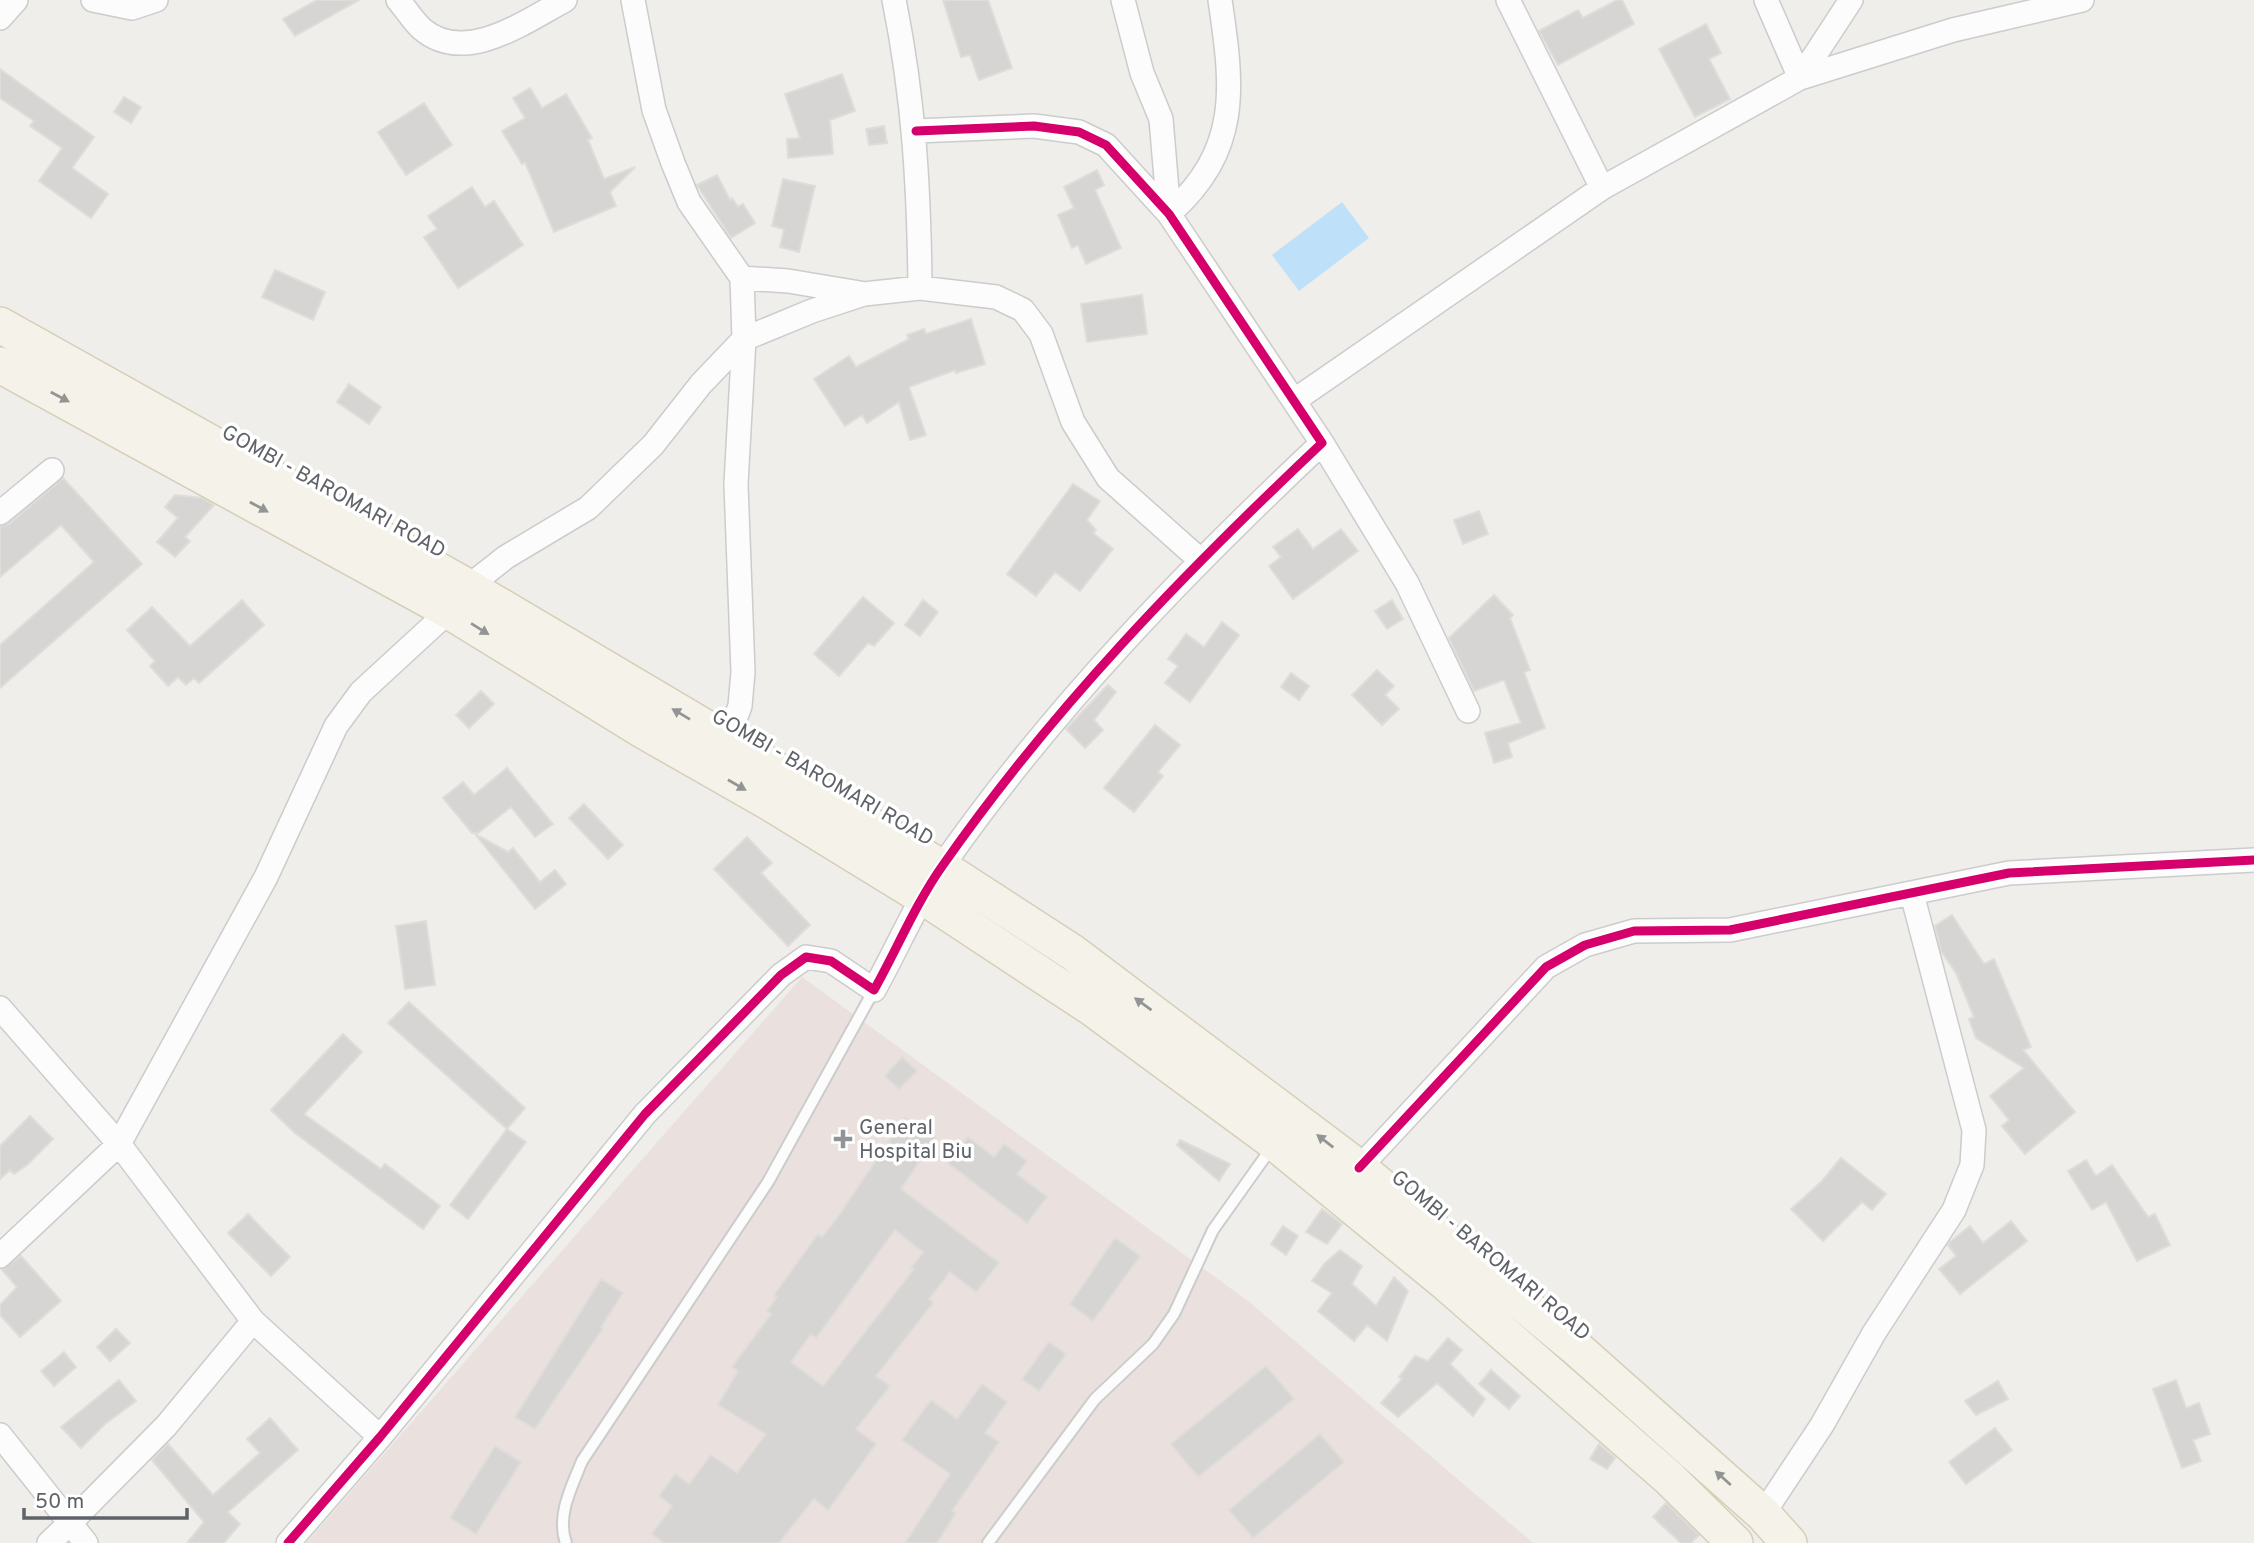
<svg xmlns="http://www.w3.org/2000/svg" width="2254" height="1543" viewBox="0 0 2254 1543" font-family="Overpass,sans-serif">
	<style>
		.medical { fill: #eae0de }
		.water { fill: #bfe0f9 }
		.building { fill: #d6d5d3; stroke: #deddd9; stroke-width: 2; fill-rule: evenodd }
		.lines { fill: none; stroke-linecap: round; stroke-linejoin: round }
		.lane-casing { stroke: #cbcccc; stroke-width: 14 }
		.street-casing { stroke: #cbcccc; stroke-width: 26 }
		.primary-casing { stroke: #d7ceb8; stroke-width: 38 }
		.lane { stroke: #fdfcfc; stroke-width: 10 }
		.street { stroke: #fdfcfc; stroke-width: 23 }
		.primary { stroke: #f4f2e9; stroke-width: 35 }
		.cycleway-casing { stroke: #fff; stroke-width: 13 }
		.cycleway { stroke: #d6006c; stroke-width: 9 }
		.oneway { fill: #939595 }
		.poi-dot { fill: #919496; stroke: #fff; stroke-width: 2.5 }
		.labels { text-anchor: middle; stroke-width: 7; stroke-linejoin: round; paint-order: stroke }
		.street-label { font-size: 21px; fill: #5f6368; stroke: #fff }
		.poi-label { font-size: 21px; fill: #5f6368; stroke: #fff; text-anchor: start }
	</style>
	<rect width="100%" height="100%" fill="#efeeea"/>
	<path class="medical" d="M802 977 1248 1301 1533 1543H306Z"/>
	<path class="water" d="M1342 202 1369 238 1299 291 1272 255Z"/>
	<path class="building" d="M317 0H359L295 36 283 19Z
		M943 0H988L1012 68 979 80 970 55 961 57Z
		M1617 0H1622L1634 24 1558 65 1539 31 1578 10 1583 18Z
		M1706 24 1721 53 1709 59 1730 99 1695 117 1659 49Z
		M0 69 94 137 72 168 108 194 91 218 39 181 62 148 30 126 34 121 0 98Z
		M842 74 855 111 830 120 833 154 788 158 787 139 800 138 785 94Z
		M530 88 542 108 566 94 592 138 588 140 604 179 635 167 610 192 616 206 554 232 525 162 522 164 502 131 525 118 513 98Z
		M124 97 141 107 131 123 114 112Z
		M424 103 452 145 406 175 378 132Z
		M884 126 887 143 869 145 866 129Z
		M1097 170 1104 185 1095 190 1121 248 1086 264 1078 245 1072 248 1058 215 1074 208 1064 187Z
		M717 175 730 200 732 198 738 207 743 204 755 223 731 238 697 185Z
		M783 179 815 186 799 252 780 247 784 229 772 226Z
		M472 187 485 207 494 201 523 245 458 288 424 237 437 229 428 216Z
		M275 270 325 292 313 320 262 297Z
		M1142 295 1147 334 1087 342 1081 304Z
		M971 319 985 364 956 373 955 370 909 387 926 435 910 440 899 402 867 423 862 415 845 426 814 379 849 356 856 367 909 339 907 335 924 329 926 334Z
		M349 384 381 407 369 424 337 402Z
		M63 478 142 564 0 688V645L94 562 61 525 0 577V527L9 524Z
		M1073 484 1100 501 1087 520 1096 530 1093 533 1113 549 1080 591 1055 572 1036 596 1007 574Z
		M175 495 202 498 214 505 185 537 190 541 175 557 157 542 178 518 165 507Z
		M1479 511 1488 534 1463 544 1454 520Z
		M1298 529 1313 549 1341 529 1358 551 1293 599 1269 566 1281 557 1273 547Z
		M1494 595 1513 615 1510 618 1530 670 1524 672 1545 728 1508 743 1512 757 1494 763 1485 733 1521 723 1504 680 1474 691 1449 638Z
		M863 597 894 623 874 646 868 643 839 676 814 654Z
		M242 600 264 625 199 683 194 678 186 685 178 677 168 686 150 666 155 661 127 630 152 607 190 646Z
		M923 600 938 612 920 636 905 625Z
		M1392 600 1403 619 1387 629 1375 611Z
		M1222 622 1239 635 1190 702 1165 683 1178 666 1168 659 1186 634 1204 647Z
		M1377 670 1394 686 1385 695 1399 709 1382 725 1352 695Z
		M1291 673 1309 686 1299 700 1281 687Z
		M1108 685 1116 692 1094 720 1103 730 1085 748 1066 729Z
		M481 691 494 704 469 728 456 715Z
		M1155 725 1180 745 1158 772 1163 776 1134 812 1104 788Z
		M507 768 553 824 535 837 511 807 478 833H472L443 798 463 782 474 795Z
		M584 804 623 845 608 859 569 818Z
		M475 834 508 852 513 848 540 882 555 870 566 884 535 909Z
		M747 837 772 863 761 873 810 925 788 946 714 869Z
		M1952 915 1984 964 1994 959 2031 1047 2023 1050 2075 1112 2025 1154 2002 1126 2009 1120 1990 1096 2024 1068 1976 1038 1969 1019 1974 1017 1956 973 1941 951 1935 926Z
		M426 921 435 985 405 989 396 926Z
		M409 1002 525 1108 507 1129 388 1023Z
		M343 1034 362 1052 304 1114 381 1169 385 1164 440 1206 423 1229 295 1133 271 1110Z
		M902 1057 917 1071 899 1089 885 1076Z
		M30 1116 53 1139 27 1165 14 1174 10 1170 0 1179V1146Z
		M905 1118 935 1138 901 1189 999 1263 976 1292 950 1272 929 1299 933 1303 876 1376 890 1386 856 1429 876 1444 828 1510 814 1499 779 1543H664L652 1534 672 1506 659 1496 675 1474 689 1484 711 1455 737 1473 766 1434 718 1405 738 1371 732 1367 771 1314 767 1311 777 1297 774 1295 818 1234 822 1237 835 1221ZM895 1230 923 1252 911 1268 914 1269 823 1386 791 1362 811 1334 816 1338Z
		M507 1129 526 1142 468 1219 450 1205Z
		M968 1137 994 1157 1004 1144 1027 1161 1017 1174 1047 1197 1027 1223 948 1163Z
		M1180 1140 1230 1164 1219 1181 1177 1145Z
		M1841 1158 1886 1194 1872 1210 1862 1202 1823 1241 1791 1209 1822 1181Z
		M2086 1160 2096 1176 2112 1165 2148 1217 2155 1214 2170 1245 2137 1261 2106 1202 2092 1210 2068 1171Z
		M1322 1209 1342 1224 1327 1244 1306 1232Z
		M248 1214 290 1257 271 1276 228 1233Z
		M2011 1221 2027 1241 1960 1294 1939 1269 1956 1256 1948 1245 1950 1242 1970 1226 1983 1243Z
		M1283 1226 1298 1236 1286 1255 1271 1244Z
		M1115 1238 1140 1256 1093 1321 1070 1304Z
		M1340 1250 1362 1266 1352 1284 1376 1306 1394 1277 1408 1291 1387 1341 1367 1325 1354 1341 1318 1311 1332 1293 1312 1281 1325 1263Z
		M21 1256 61 1301 20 1337 0 1315V1305L17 1287 2 1270Z
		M601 1279 623 1293 601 1327 603 1328 535 1429 515 1417Z
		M116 1329 130 1343 110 1361 97 1347Z
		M1448 1338 1462 1350 1450 1364 1485 1399 1473 1416 1437 1383 1398 1417 1381 1403 1402 1379 1399 1377 1415 1356 1428 1361Z
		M1049 1342 1066 1354 1039 1391 1022 1379Z
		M64 1352 76 1367 54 1386 41 1371Z
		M1266 1366 1294 1399 1198 1477 1171 1444Z
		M1491 1370 1520 1396 1509 1409 1479 1384Z
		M119 1380 136 1401 105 1424 81 1448 61 1427Z
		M2176 1380 2186 1408 2199 1403 2210 1434 2193 1440 2201 1461 2182 1468 2153 1389Z
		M1998 1381 2008 1399 1976 1415 1965 1401Z
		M982 1384 1007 1402 985 1433 999 1442 952 1511 956 1513 937 1543H905L950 1474 902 1440 931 1400 957 1419Z
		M270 1418 298 1450 228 1512 240 1524 224 1543H187L204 1522 152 1460 168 1444 213 1495 260 1453 247 1439Z
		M1995 1428 2012 1450 1966 1484 1949 1462Z
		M1320 1434 1344 1462 1253 1538 1229 1510Z
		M1599 1444 1615 1458 1607 1469 1590 1459Z
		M495 1446 521 1462 476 1534 450 1518Z
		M1666 1503 1699 1535 1691 1543H1681L1653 1517Z"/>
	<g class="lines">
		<g class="lane-casing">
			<path id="lane" d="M566 1543C556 1516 572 1486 582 1461L768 1182 874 990
				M988 1543 1095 1399 1153 1344 1174 1314 1213 1230 1272 1147"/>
		</g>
		<g class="street-casing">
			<path id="street" d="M93 0 132 8 156 0
				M398 0C406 9 413 21 422 29 465 66 526 21 565 0
				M894 0C914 99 919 187 920 288
				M1123 0 1142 73 1161 119 1169 214
				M1508 0 1602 188
				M1766 0 1800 78 1953 30 2082 0
				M0 18 16 0
				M1169 214C1241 150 1233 88 1220 0
				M742 278 788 281 860 293
				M1295 400 1602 188 1800 78 1851 0
				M1322 443 1407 583 1468 711
				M0 513 52 470
				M468 587 506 557 588 508 653 445 701 384 744 339 742 278 689 202 673 163 654 110 633 0
				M727 741 740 706 743 672 736 484 744 339 812 311 864 294 920 288 996 297 1023 310 1041 334 1073 422 1108 478 1199 559
				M0 1008 119 1144 253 1321
				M1359 1168 1546 967 1585 945 1634 931 1730 930 2009 873 2254 860
				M0 1256 119 1144 266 877 336 726 361 692 449 611
				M0 1435 70 1523 49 1543
				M1763 1514 1822 1425 1874 1333 1954 1210 1972 1165 1974 1130 1912 894
				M86 1543 70 1523 166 1426 253 1321 380 1437
				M288 1543 380 1437 645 1114 781 975 806 957 831 961 874 990C897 949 916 903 943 865 1052 709 1184 573 1322 443L1169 214 1106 145 1079 132 1034 126 916 131"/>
		</g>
		<g class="primary-casing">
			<path id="primary" d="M0 325 468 587 941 867 1072 952 1359 1168 1575 1347 1763 1514 1789 1543
				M0 365 449 611 644 731 772 804 925 898 1092 1008 1275 1143 1446 1283 1669 1478 1735 1543"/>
		</g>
		<use href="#lane" class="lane"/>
		<use href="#street" class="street"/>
		<use href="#primary" class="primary"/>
		<g class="cycleway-casing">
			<path id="cycleway" d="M1359 1168 1546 967 1585 945 1634 931 1730 930 2009 873 2254 860
				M288 1543 380 1437 645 1114 781 975 806 957 831 961 874 990C897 949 916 903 943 865 1052 709 1184 573 1322 443L1169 214 1106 145 1079 132 1034 126 916 131"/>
		</g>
		<use href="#cycleway" class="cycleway"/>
	</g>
	<defs><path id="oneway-solid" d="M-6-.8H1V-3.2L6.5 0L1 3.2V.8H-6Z" transform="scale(1.75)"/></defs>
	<g class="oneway">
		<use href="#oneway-solid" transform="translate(60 397) rotate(28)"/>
		<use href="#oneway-solid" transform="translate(259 507) rotate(29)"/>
		<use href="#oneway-solid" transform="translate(480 629) rotate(32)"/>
		<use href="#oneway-solid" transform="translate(681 714) rotate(-149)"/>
		<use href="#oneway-solid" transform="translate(737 785) rotate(30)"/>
		<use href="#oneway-solid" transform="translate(1143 1004) rotate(-144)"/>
		<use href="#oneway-solid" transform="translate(1325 1141) rotate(-142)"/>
		<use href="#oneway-solid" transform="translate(1723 1478) rotate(-138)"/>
	</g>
	<path class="poi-dot" d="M839.5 1128.5h7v7h7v7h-7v7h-7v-7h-7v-7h7z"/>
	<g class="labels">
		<g class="street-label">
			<text transform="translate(334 491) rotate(29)" y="7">GOMBI - BAROMARI ROAD</text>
			<text transform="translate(823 777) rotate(30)" y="7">GOMBI - BAROMARI ROAD</text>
			<text transform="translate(1491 1255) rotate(40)" y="7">GOMBI - BAROMARI ROAD</text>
		</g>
		<g class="poi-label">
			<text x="859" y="1134">General<tspan x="859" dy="24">Hospital Biu</tspan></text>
		</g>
	</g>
	<path d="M24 1508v10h163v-10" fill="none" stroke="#5f6368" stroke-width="3.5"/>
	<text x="35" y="1508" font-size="21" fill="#5f6368" stroke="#ffffff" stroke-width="5" paint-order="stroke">50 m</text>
</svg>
